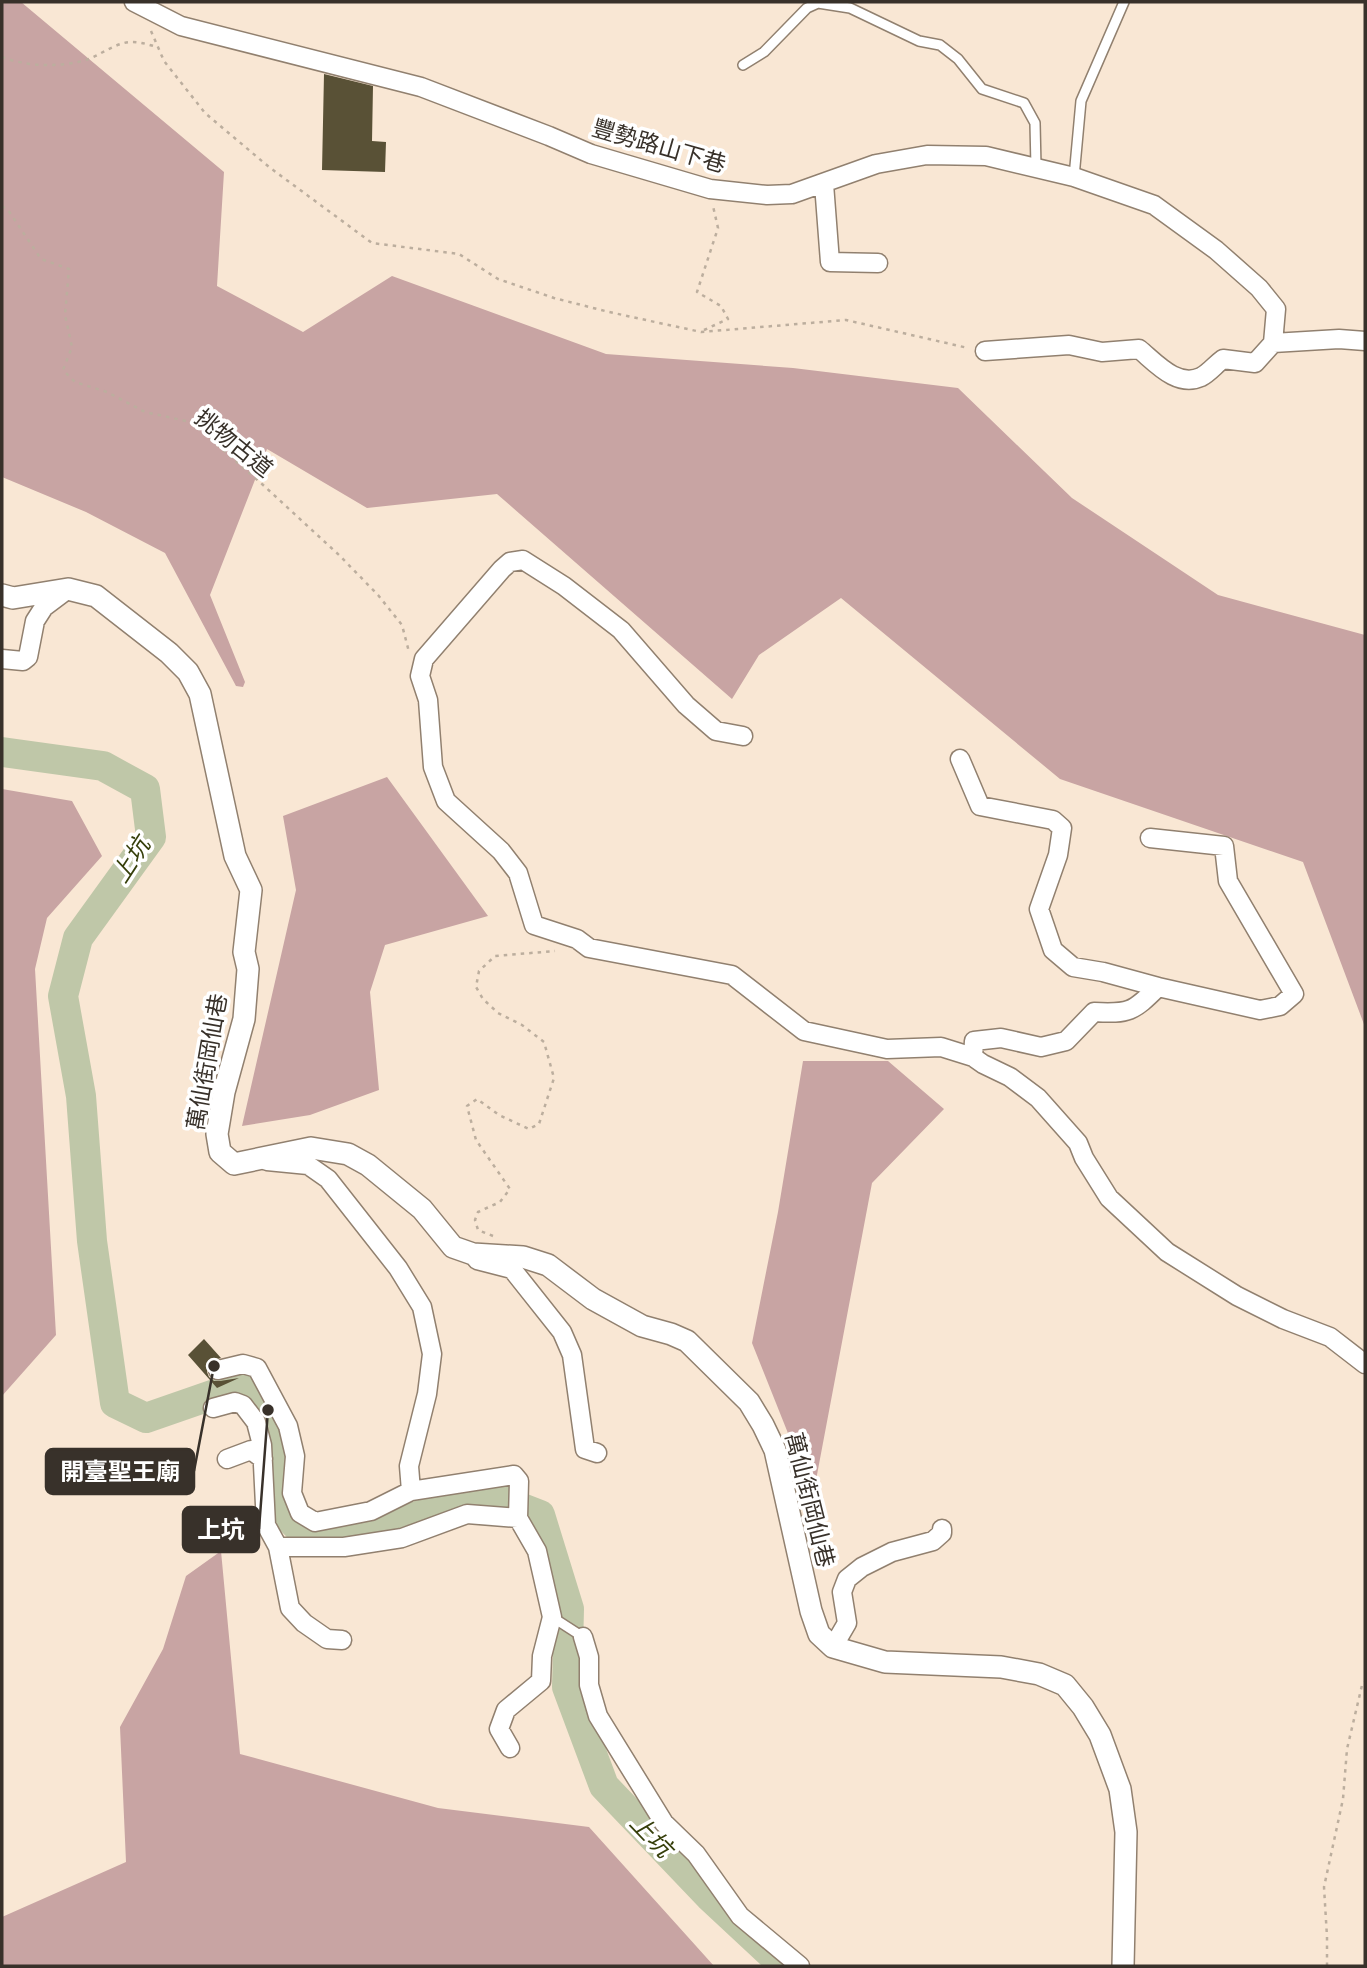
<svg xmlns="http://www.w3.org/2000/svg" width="1367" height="1968" viewBox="0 0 1367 1968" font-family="Literata,'Noto Sans TC',serif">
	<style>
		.forest { fill: #c8a4a3 }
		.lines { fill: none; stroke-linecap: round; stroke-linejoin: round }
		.river { stroke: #bfc7a8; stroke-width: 30 }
		.building { fill: #595136 }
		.service-casing { stroke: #91806f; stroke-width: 12 }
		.minor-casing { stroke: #91806f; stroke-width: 21 }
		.tertiary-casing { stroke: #91806f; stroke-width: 24 }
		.path { stroke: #bcae9e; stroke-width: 2.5; stroke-dasharray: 3.5 5; stroke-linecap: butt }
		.service { stroke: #fff; stroke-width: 9 }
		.minor { stroke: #fff; stroke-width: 18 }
		.tertiary { stroke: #fff; stroke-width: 21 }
		.labels { text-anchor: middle; stroke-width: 7; stroke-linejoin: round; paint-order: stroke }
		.street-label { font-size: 23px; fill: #38312a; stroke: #fff }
		.water-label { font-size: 24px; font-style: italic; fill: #363f0b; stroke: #fff }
		.leader { fill: none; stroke: #38312a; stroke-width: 2.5 }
		.callout-dot { fill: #38312a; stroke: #fff; stroke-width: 2.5 }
		.callout { fill: #38312a; stroke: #38312a; stroke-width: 2.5 }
		.callout-label { font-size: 24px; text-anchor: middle; font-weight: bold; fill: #fff }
	</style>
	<rect width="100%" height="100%" fill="#f9e7d4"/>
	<path class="forest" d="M2 2H21L224 172 217 286 303 332 392 276 606 354 793 368 958 388 1072 498 1218 595 1365 635V1027L1303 862 1060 779 841 598 759 655 732 699 497 494 367 508 267 449 210 595 245 682 243 687 236 686 165 553 86 512 2 477Z
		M387 777 488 916 385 945 370 992 379 1090 310 1115 242 1126 296 890 283 816Z
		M2 789 72 801 102 856 47 918 35 969 56 1335 2 1396Z
		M803 1061H888L944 1109 872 1183 813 1496 752 1343 778 1212Z
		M221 1551 240 1754 438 1808 589 1827 714 1966H2V1917L126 1862 120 1727 163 1649 186 1576Z"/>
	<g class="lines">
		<path class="river" d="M2 752 103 766 145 789 151 837 78 938 63 996 81 1096 92 1241 115 1403 146 1418 218 1393 247 1386 268 1410 280 1446 282 1511 309 1538 411 1518 486 1494 540 1515 569 1609 567 1687 604 1786 709 1896 784 1966"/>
	</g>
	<path class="building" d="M324 74 373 86 372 141 386 142 385 172 322 170Z
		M204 1339 221 1358 211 1361 207 1366V1372L209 1377 214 1381H220L239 1378 217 1388 188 1355Z"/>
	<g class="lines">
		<g class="service-casing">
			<path id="service" d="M743 65 764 52 807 8 818 3 850 8 919 41 940 45 958 59 982 89 1024 103 1035 123 1036 167
				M1074 177 1081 101 1124 2
				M552 1617 583 1637"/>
		</g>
		<g class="minor-casing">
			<path id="minor" d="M134 2 181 26 421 87 549 136 591 154 710 189 767 195 792 194 876 164 927 155 986 156 1074 177 1154 205 1216 250 1259 288 1276 309 1273 343 1339 339 1365 341
				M824 184 830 262 878 263
				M985 351 1069 345 1102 352 1139 349C1156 363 1177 388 1201 377 1209 373 1216 364 1223 359L1255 363 1273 343
				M2 659 23 661 28 657 35 621 44 607 68 589
				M743 736 716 731 686 705 621 630 564 586 523 560 510 562 502 569 424 659 420 676 428 700 433 767 446 801 501 851 518 873 534 925 577 939 589 948 732 975 804 1031 887 1049 941 1047 973 1057
				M960 759 980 806 1053 820 1062 828 1058 855 1039 909 1053 950 1073 967 1103 972 1158 987C1133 1012 1129 1014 1094 1012L1066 1041 1041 1047 1001 1038 974 1041 973 1057 983 1064 1010 1077 1038 1098 1078 1143 1084 1158 1109 1198 1167 1252 1237 1296 1283 1319 1330 1337 1365 1364
				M1150 838 1224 846 1228 881 1294 994 1280 1006 1260 1010 1158 987
				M267 1161 308 1165 328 1179 398 1268 422 1307 432 1354 427 1394 409 1466 411 1491
				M477 1260 512 1269 562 1332 572 1355 585 1449 597 1453
				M218 1370 243 1364 257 1368 288 1426 295 1456 292 1493 300 1513 315 1522 371 1511 411 1491 514 1475 519 1481 518 1518 537 1551 552 1617 542 1656 541 1681 506 1710 499 1729 510 1748
				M213 1408 235 1402 243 1405 256 1422 262 1445 266 1525 278 1547H344L402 1538 467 1514 518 1518
				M227 1459 251 1450 263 1459
				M278 1547 290 1608 304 1623 327 1639 342 1640
				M583 1637 589 1657V1685L598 1716 664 1823 696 1854 740 1916 800 1966
				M833 1647 847 1623 842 1592 847 1579 862 1567 892 1552 933 1541 942 1533V1529"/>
		</g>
		<g class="tertiary-casing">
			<path id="tertiary" d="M2 595 13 598 68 589 96 596 169 653 188 672 200 694 235 856 251 890 244 952 248 969 244 1019 224 1092 217 1134 220 1152 234 1164 311 1148 348 1154 368 1165 422 1209 453 1247 473 1254 523 1257 548 1265 593 1299 642 1326 671 1334 687 1341 749 1402 763 1425 775 1450 811 1611 819 1634 833 1647 885 1662 1001 1667 1039 1674 1065 1685 1083 1707 1100 1735 1120 1789 1126 1832 1123 1966"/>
		</g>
		<path class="path" d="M151 31 164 61 205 113 269 167 372 243 459 254 498 279 554 298 609 312 701 332 846 320 968 348
			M2 57C25 66 54 67 78 62 95 59 108 47 124 43 135 40 146 44 157 47
			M2 206 8 210 41 259 69 269 65 315 72 347 63 370 75 382 107 392 145 412 191 422 262 484 339 555 378 595 402 625 409 652
			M704 330 728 319 721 306 697 292 718 228 713 206
			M493 1236 478 1230 475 1220 478 1212 500 1202 510 1189 476 1140 467 1106 477 1099 499 1115 529 1129 539 1124 554 1078 544 1042 522 1025 498 1013 483 999 476 987 479 971 495 956 555 951
			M1327 1966V1937L1324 1887 1343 1799 1347 1749 1363 1681"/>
		<use href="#service" class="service"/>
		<use href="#minor" class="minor"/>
		<use href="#tertiary" class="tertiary"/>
	</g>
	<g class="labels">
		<g class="street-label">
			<text transform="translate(659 146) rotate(16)" y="8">豐勢路山下巷</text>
			<text transform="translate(234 443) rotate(39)" y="8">挑物古道</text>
			<text transform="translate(207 1062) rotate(-80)" y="8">萬仙街岡仙巷</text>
			<text transform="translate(810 1500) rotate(76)" y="8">萬仙街岡仙巷</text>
		</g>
		<g class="water-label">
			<text transform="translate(131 860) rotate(-57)" y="8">上坑</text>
			<text transform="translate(651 1836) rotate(46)" y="8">上坑</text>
		</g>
	</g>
	<path class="leader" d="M214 1366L194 1471M268 1410L259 1529"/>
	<g class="callout-dot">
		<circle cx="214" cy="1366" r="7"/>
		<circle cx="268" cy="1410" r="7"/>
	</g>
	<g class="callout">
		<rect x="46" y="1449" width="148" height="45" rx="7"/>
		<rect x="183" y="1507" width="76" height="45" rx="7"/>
	</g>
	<g class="callout-label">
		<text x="120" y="1480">開臺聖王廟</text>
		<text x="221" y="1538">上坑</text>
	</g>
	<rect width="1367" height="1968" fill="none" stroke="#38312a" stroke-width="7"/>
</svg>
